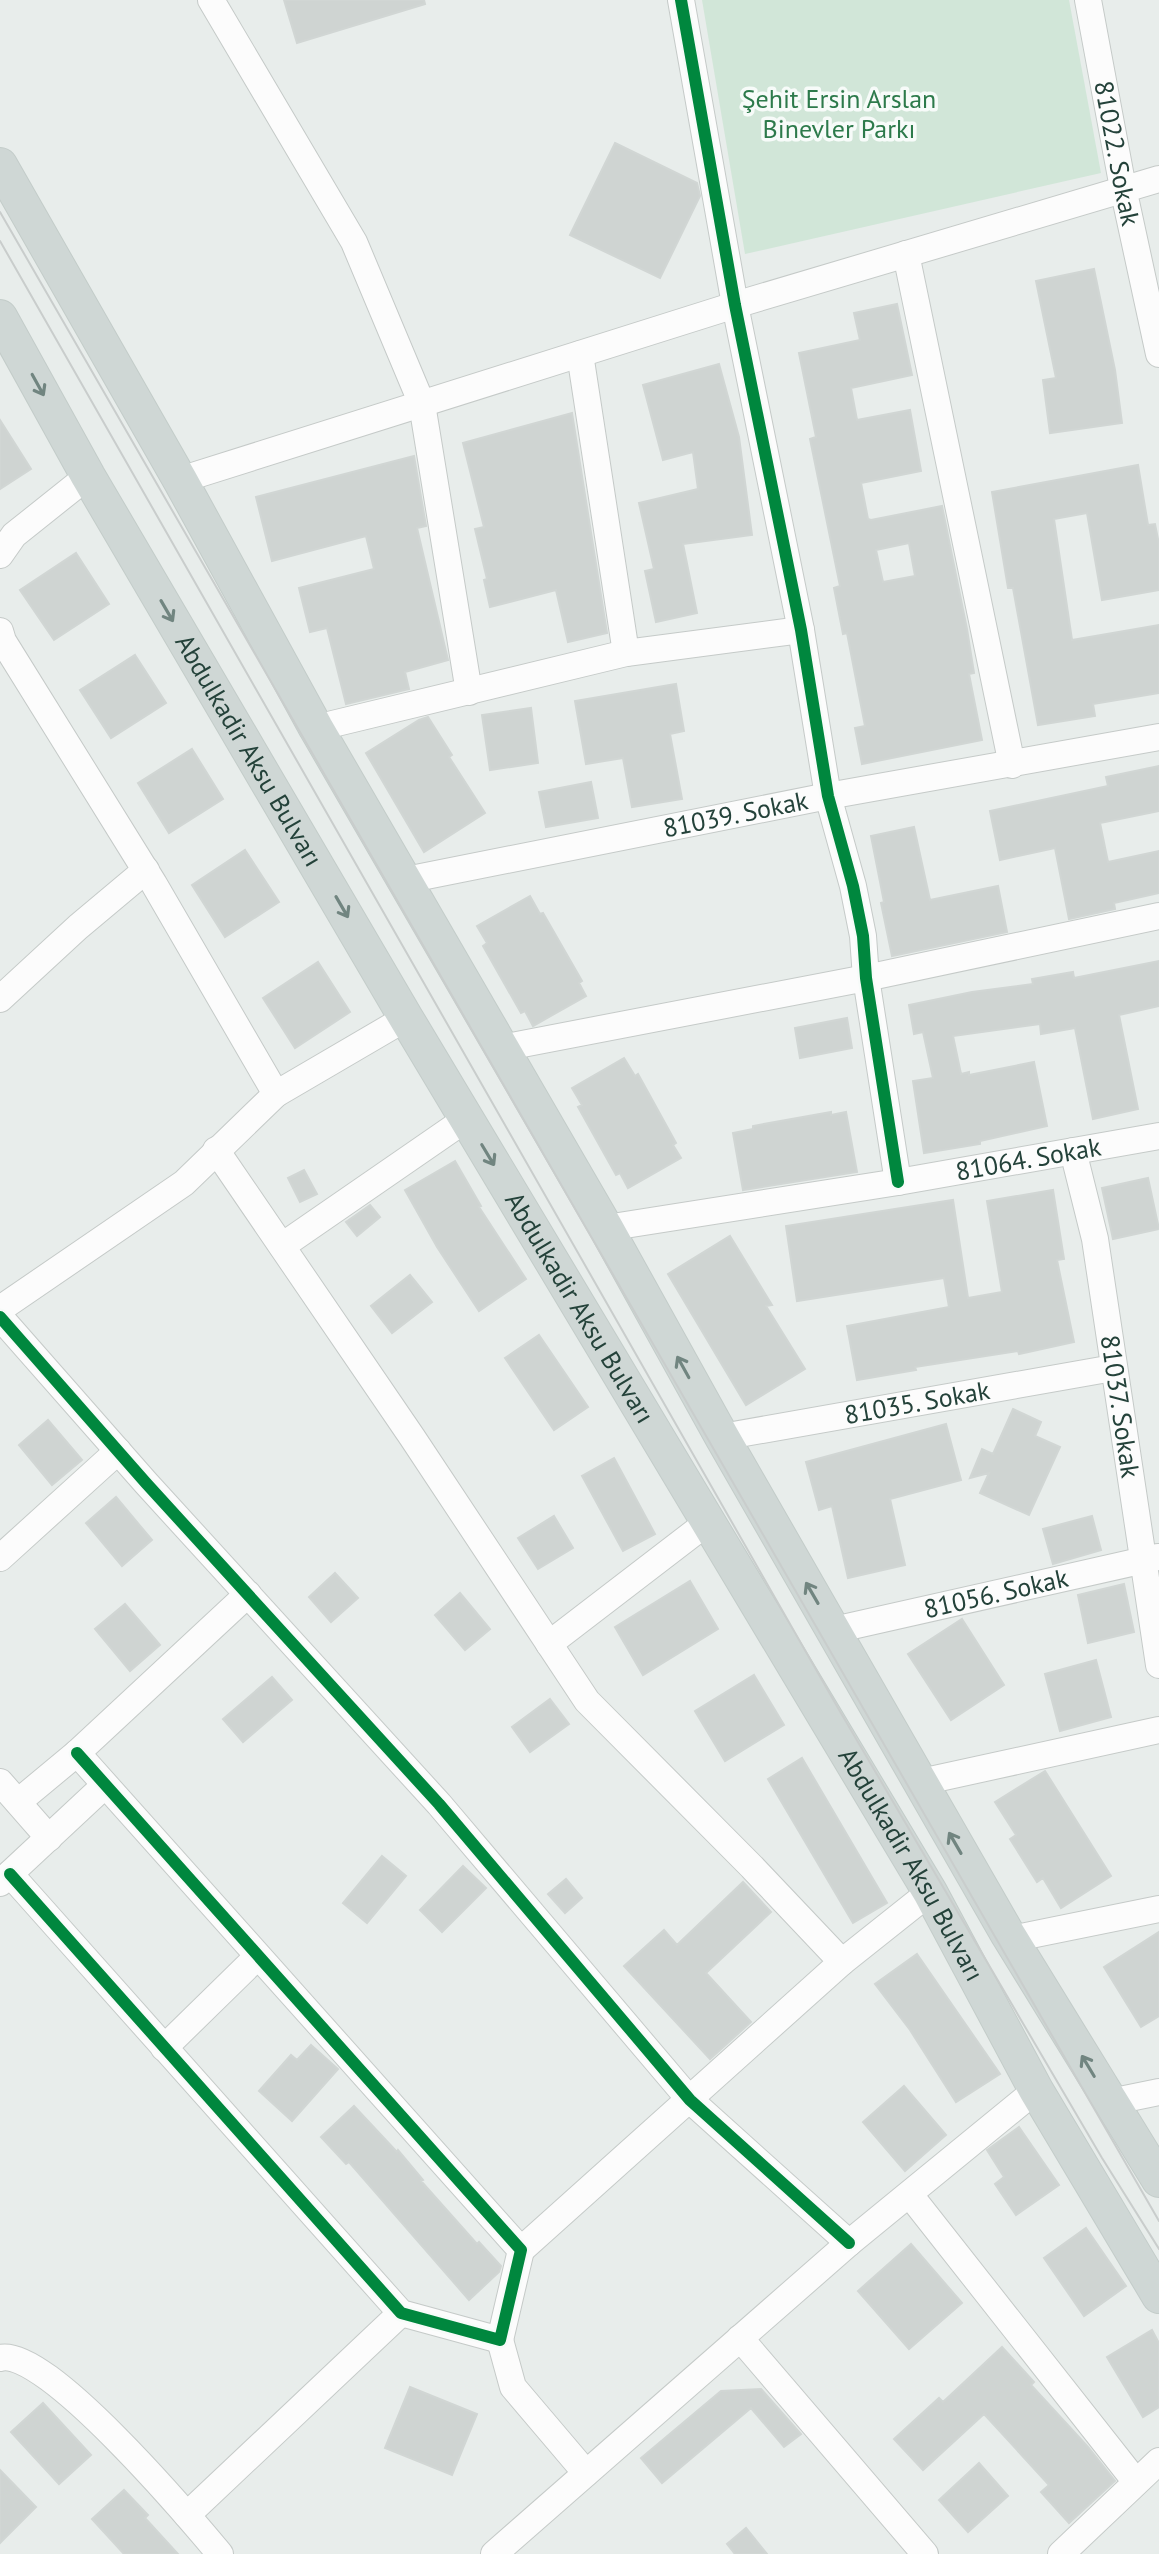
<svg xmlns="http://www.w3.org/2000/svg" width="1159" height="2554" viewBox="0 0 1159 2554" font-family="'PT Sans',sans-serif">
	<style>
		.green { fill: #d1e6d8 }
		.building { fill: #cfd4d2; stroke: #d1d6d4; stroke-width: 2; fill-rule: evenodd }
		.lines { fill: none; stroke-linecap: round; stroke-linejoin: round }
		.minor-casing { stroke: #c5cac8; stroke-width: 28 }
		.major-casing { stroke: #c3ccc9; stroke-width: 36 }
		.minor { stroke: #fcfcfc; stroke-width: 26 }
		.major { stroke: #cfd7d5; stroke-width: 34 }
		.tram { stroke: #c9cdcc; stroke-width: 2 }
		.cycleway-casing { stroke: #f7fbf9; stroke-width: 17 }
		.cycleway { stroke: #00873e; stroke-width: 12 }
		.oneway { stroke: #718580 }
		.labels { text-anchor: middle; stroke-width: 7; stroke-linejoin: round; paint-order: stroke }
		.park-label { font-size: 26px; fill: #2d7a4b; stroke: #f7fbf9 }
		.street-label { font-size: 26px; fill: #24423a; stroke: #f7fbf9 }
	</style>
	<rect width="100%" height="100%" fill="#e8edeb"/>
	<path class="green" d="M702 0H1069L1101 173 745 254Z"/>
	<path class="building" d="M284 0H424L425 4 297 43Z
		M615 143 697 183 700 196 660 278 570 235Z
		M1094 269 1115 370 1122 423 1050 433 1043 380 1056 378 1036 281Z
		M897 304 912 375 851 388 857 420 910 410 921 471 861 483 868 519 871 520 942 506 967 629 974 673 969 674 982 740 862 764 855 728 865 726 847 633 843 634 834 588 840 586 810 439 816 437 799 353 860 340 854 313ZM909 543 915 576 883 582 876 550Z
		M719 364 739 437 752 535 683 544 697 613 656 622 645 571 654 569 639 503 698 489 693 452 663 460 643 385Z
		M572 413 607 633 568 642 556 590 490 607 484 580 487 579 475 529 484 527 463 443Z
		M0 420 31 469 0 489Z
		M414 456 426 526 417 528 448 660 405 672 409 689 346 704 327 628 310 632 299 588 374 569 366 536 272 561 256 497Z
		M1138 465 1148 525 1155 524 1159 544V590L1102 600 1087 513 1054 519 1072 640 1159 625V693L1093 704 1095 716 1038 725 1013 588H1008L992 492Z
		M76 553 109 604 54 640 20 590Z
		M135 655 166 703 111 738 80 690Z
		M676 684 684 731 670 734 682 799 632 807 623 758 586 764 575 701Z
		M531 708 538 763 490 770 482 715Z
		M428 717 452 755 449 757 485 813 424 852 366 753 419 720Z
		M192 749 223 799 169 833 138 783Z
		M1159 766V811L1100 823 1108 862 1159 851V893L1114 903 1115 909 1069 919 1055 848 1000 860 990 811 1108 786 1106 777Z
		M591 782 598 818 546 827 539 792Z
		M914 827 930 900 998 886 1007 932 892 956 881 903 884 902 871 836Z
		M245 850 279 902 225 937 192 885Z
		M530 896 540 914 543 913 582 981 579 983 586 996 533 1026 525 1011 521 1013 483 946 487 943 477 926Z
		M1159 961V1006L1119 1015 1138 1109 1093 1119 1075 1028 1041 1034 1040 1024 953 1036 961 1074 969 1072V1075L1034 1062 1047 1126 980 1141V1144L924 1153 913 1081 933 1078 923 1032 914 1034 909 1005 972 992 1033 984 1032 979 1073 972 1074 978Z
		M318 962 350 1012 295 1048 263 998Z
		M847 1018 852 1048 800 1058 795 1028Z
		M624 1058 635 1076 638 1074 676 1143 673 1145 681 1158 628 1188 620 1173 616 1175 578 1107 582 1105 572 1088Z
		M831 1112V1115L846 1112 857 1172 743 1190 733 1133 753 1129V1126Z
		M455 1161 481 1206 479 1207 526 1279 479 1311 437 1247 405 1190Z
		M304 1170 317 1194 300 1202 288 1178Z
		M1148 1178 1159 1229 1113 1239 1102 1188Z
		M1053 1190 1064 1259 1057 1260 1074 1342 1019 1354 1018 1351 915 1367 916 1370 857 1380 847 1326 949 1307 944 1278 797 1301 786 1226 953 1200 968 1298 1002 1292 987 1201Z
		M370 1205 380 1217 357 1236 346 1222Z
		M730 1236 772 1305 766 1306 805 1369 746 1405 668 1274Z
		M410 1275 432 1302 392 1333 371 1306Z
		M539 1335 588 1407 554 1430 505 1358Z
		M1013 1409 1041 1422 1035 1436 1060 1447 1029 1515 980 1493 989 1473 970 1478 982 1449 993 1454Z
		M48 1420 82 1460 52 1485 19 1445Z
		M946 1424 961 1480 890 1499 905 1565 848 1578 832 1506 819 1510 806 1462Z
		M614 1458 655 1534 623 1551 582 1476Z
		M116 1497 152 1540 122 1566 86 1523Z
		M554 1516 573 1548 538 1569 518 1538Z
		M1092 1516 1101 1550 1053 1564 1043 1529Z
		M335 1573 358 1598 331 1622 309 1597Z
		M690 1581 718 1629 643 1675 615 1627Z
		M1124 1584 1134 1632 1088 1643 1078 1595Z
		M460 1593 490 1629 465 1650 435 1615Z
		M125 1604 160 1645 130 1671 95 1629Z
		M962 1619 1004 1685 951 1720 908 1654Z
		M1096 1660 1111 1717 1060 1731 1045 1674Z
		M754 1675 784 1725 725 1761 695 1711Z
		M272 1677 292 1700 243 1742 223 1719Z
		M550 1699 569 1724 530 1752 512 1727Z
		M802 1758 887 1903 853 1923 768 1779Z
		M1045 1771 1111 1876 1061 1908 1043 1878 1037 1882 1010 1839 1016 1835 995 1802Z
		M382 1856 406 1876 367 1923 343 1903Z
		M463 1866 486 1888 442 1932 420 1910Z
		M566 1879 582 1898 565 1913 548 1894Z
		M743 1882 771 1912 706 1973 751 2022 710 2059 624 1966 664 1930 677 1945Z
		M1159 1932V2016L1141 2027 1104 1967Z
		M917 1954 1000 2074 956 2102 910 2030 875 1984Z
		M311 2045 338 2069 292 2121 259 2091 291 2055 297 2060Z
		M904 2086 946 2135 905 2171 863 2122Z
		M354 2106 397 2152 398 2150 423 2180 421 2181 477 2244 479 2242 501 2266 499 2272 469 2300 349 2162 346 2164 321 2137Z
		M1019 2127 1059 2185 1016 2215 995 2184 1004 2177 987 2150Z
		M1086 2228 1126 2286 1084 2316 1044 2258Z
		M911 2244 962 2303 909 2349 858 2291Z
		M1152 2330 1159 2343V2407L1143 2417 1107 2357Z
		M1002 2347 1034 2382 1031 2385 1088 2447 1115 2481 1069 2523 1041 2492 1049 2485 984 2414 923 2470 894 2439 939 2398 943 2402Z
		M410 2387 477 2414 452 2475 385 2448Z
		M761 2389 801 2434 784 2447 751 2408 662 2483 641 2458 721 2391Z
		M43 2403 91 2455 59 2484 11 2432Z
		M979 2463 1008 2496 968 2532 939 2500Z
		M0 2470 36 2507 0 2543Z
		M124 2490 148 2515 145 2518 178 2554H124L92 2519Z
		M746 2528 767 2554H735L727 2544Z"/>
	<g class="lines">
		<g class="minor-casing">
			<g id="minor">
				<path d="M211 0 354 242 422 404 469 692"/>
				<path d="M681 0 735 305 801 630 828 796 853 886 863 936 866 978 898 1182"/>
				<path id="s1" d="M1088 0 1123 188 1159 354"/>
				<path d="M906 254 1012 765"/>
				<path d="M580 354 626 653"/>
				<path d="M180 480 735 305 1159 179"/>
				<path d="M0 555 14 535 88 476"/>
				<path d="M0 631 3 641 154 884 276 1094"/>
				<path d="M316 728 626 653 801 630"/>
				<path id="s2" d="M406 880 828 796 1159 737"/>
				<path d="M0 999 78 927 146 870"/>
				<path d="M501 1048 866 978 1159 916"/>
				<path d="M216 1150 412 1437 587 1701 752 1867 842 1962"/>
				<path id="s3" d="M1073 1151 1095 1239 1159 1665"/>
				<path id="s4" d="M606 1228 898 1182 1159 1136"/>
				<path d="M282 1246 466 1119"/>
				<path d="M0 1309 184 1183 276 1094 406 1018"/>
				<path d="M0 1317 146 1483 439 1804 690 2100 849 2243"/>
				<path id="s5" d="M722 1437 1113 1368"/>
				<path d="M0 1558 118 1451"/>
				<path id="s6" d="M834 1630 1158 1557"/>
				<path d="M549 1644 708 1522"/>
				<path d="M0 1782 49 1838"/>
				<path d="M921 1782 1159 1730"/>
				<path d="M18 1802 77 1753 248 1594"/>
				<path d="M10 1874 401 2313 500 2340 521 2250 77 1753"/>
				<path d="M0 1883 104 1786"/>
				<path d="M1011 1939 1159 1909"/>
				<path d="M164 2048 257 1957"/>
				<path d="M1110 2102 1159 2092"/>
				<path d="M910 2195 1136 2482"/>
				<path d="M521 2250 842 1962 930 1892"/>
				<path d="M740 2338 925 2554"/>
				<path d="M500 2340 513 2387 586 2473"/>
				<path d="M0 2358C44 2345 190 2518 220 2554"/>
				<path d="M187 2515 401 2313"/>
				<path d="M494 2554 849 2243 1036 2090"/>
				<path d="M1061 2554 1159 2461"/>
			</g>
		</g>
		<g class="major-casing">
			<g id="major">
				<path d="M0 165 180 480 316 728 606 1228 722 1437 1007 1933 1159 2180"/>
				<path id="s7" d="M0 317 88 476 406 1018 930 1892 1036 2090 1159 2296"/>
			</g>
		</g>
		<use href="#minor" class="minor"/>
		<use href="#major" class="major"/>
		<path class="tram" d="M0 212 1159 2221
			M0 241 838 1708 1102 2158 1159 2249"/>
		<g class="cycleway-casing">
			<path id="cycleway" d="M681 0 735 305 801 630 828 796 853 886 863 936 866 978 898 1182
				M0 1317 146 1483 439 1804 690 2100 849 2243
				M10 1874 401 2313 500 2340 521 2250 77 1753"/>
		</g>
		<use href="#cycleway" class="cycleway"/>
	</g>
	<defs><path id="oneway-shaft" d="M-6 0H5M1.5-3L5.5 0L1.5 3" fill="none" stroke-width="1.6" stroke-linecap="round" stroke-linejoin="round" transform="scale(2)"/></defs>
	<g class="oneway">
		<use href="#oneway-shaft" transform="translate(38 385) rotate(61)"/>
		<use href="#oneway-shaft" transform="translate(167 611) rotate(60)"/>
		<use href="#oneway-shaft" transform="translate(342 907) rotate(60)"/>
		<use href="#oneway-shaft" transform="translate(488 1155) rotate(59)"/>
		<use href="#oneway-shaft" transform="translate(683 1367) rotate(-119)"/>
		<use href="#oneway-shaft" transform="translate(812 1593) rotate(-120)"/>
		<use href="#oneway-shaft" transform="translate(955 1843) rotate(-120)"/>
		<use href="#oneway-shaft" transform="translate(1088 2066) rotate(-121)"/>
	</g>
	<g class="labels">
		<g class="park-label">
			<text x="839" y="108">Şehit Ersin Arslan<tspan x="839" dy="30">Binevler Parkı</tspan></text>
		</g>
		<g class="street-label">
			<text dy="9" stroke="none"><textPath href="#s1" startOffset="156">81022. Sokak</textPath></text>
			<text dy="9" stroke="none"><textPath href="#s7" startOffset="500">Abdulkadir Aksu Bulvarı</textPath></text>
			<text dy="9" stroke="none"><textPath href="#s2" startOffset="336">81039. Sokak</textPath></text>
			<text dy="9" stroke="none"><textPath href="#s4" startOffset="428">81064. Sokak</textPath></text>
			<text dy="9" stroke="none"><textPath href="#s7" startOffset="1148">Abdulkadir Aksu Bulvarı</textPath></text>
			<text dy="9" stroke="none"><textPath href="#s5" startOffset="198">81035. Sokak</textPath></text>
			<text dy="9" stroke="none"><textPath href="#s3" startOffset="260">81037. Sokak</textPath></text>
			<text dy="9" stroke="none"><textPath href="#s6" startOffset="166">81056. Sokak</textPath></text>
			<text dy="9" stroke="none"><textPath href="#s7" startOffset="1796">Abdulkadir Aksu Bulvarı</textPath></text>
		</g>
	</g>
</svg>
